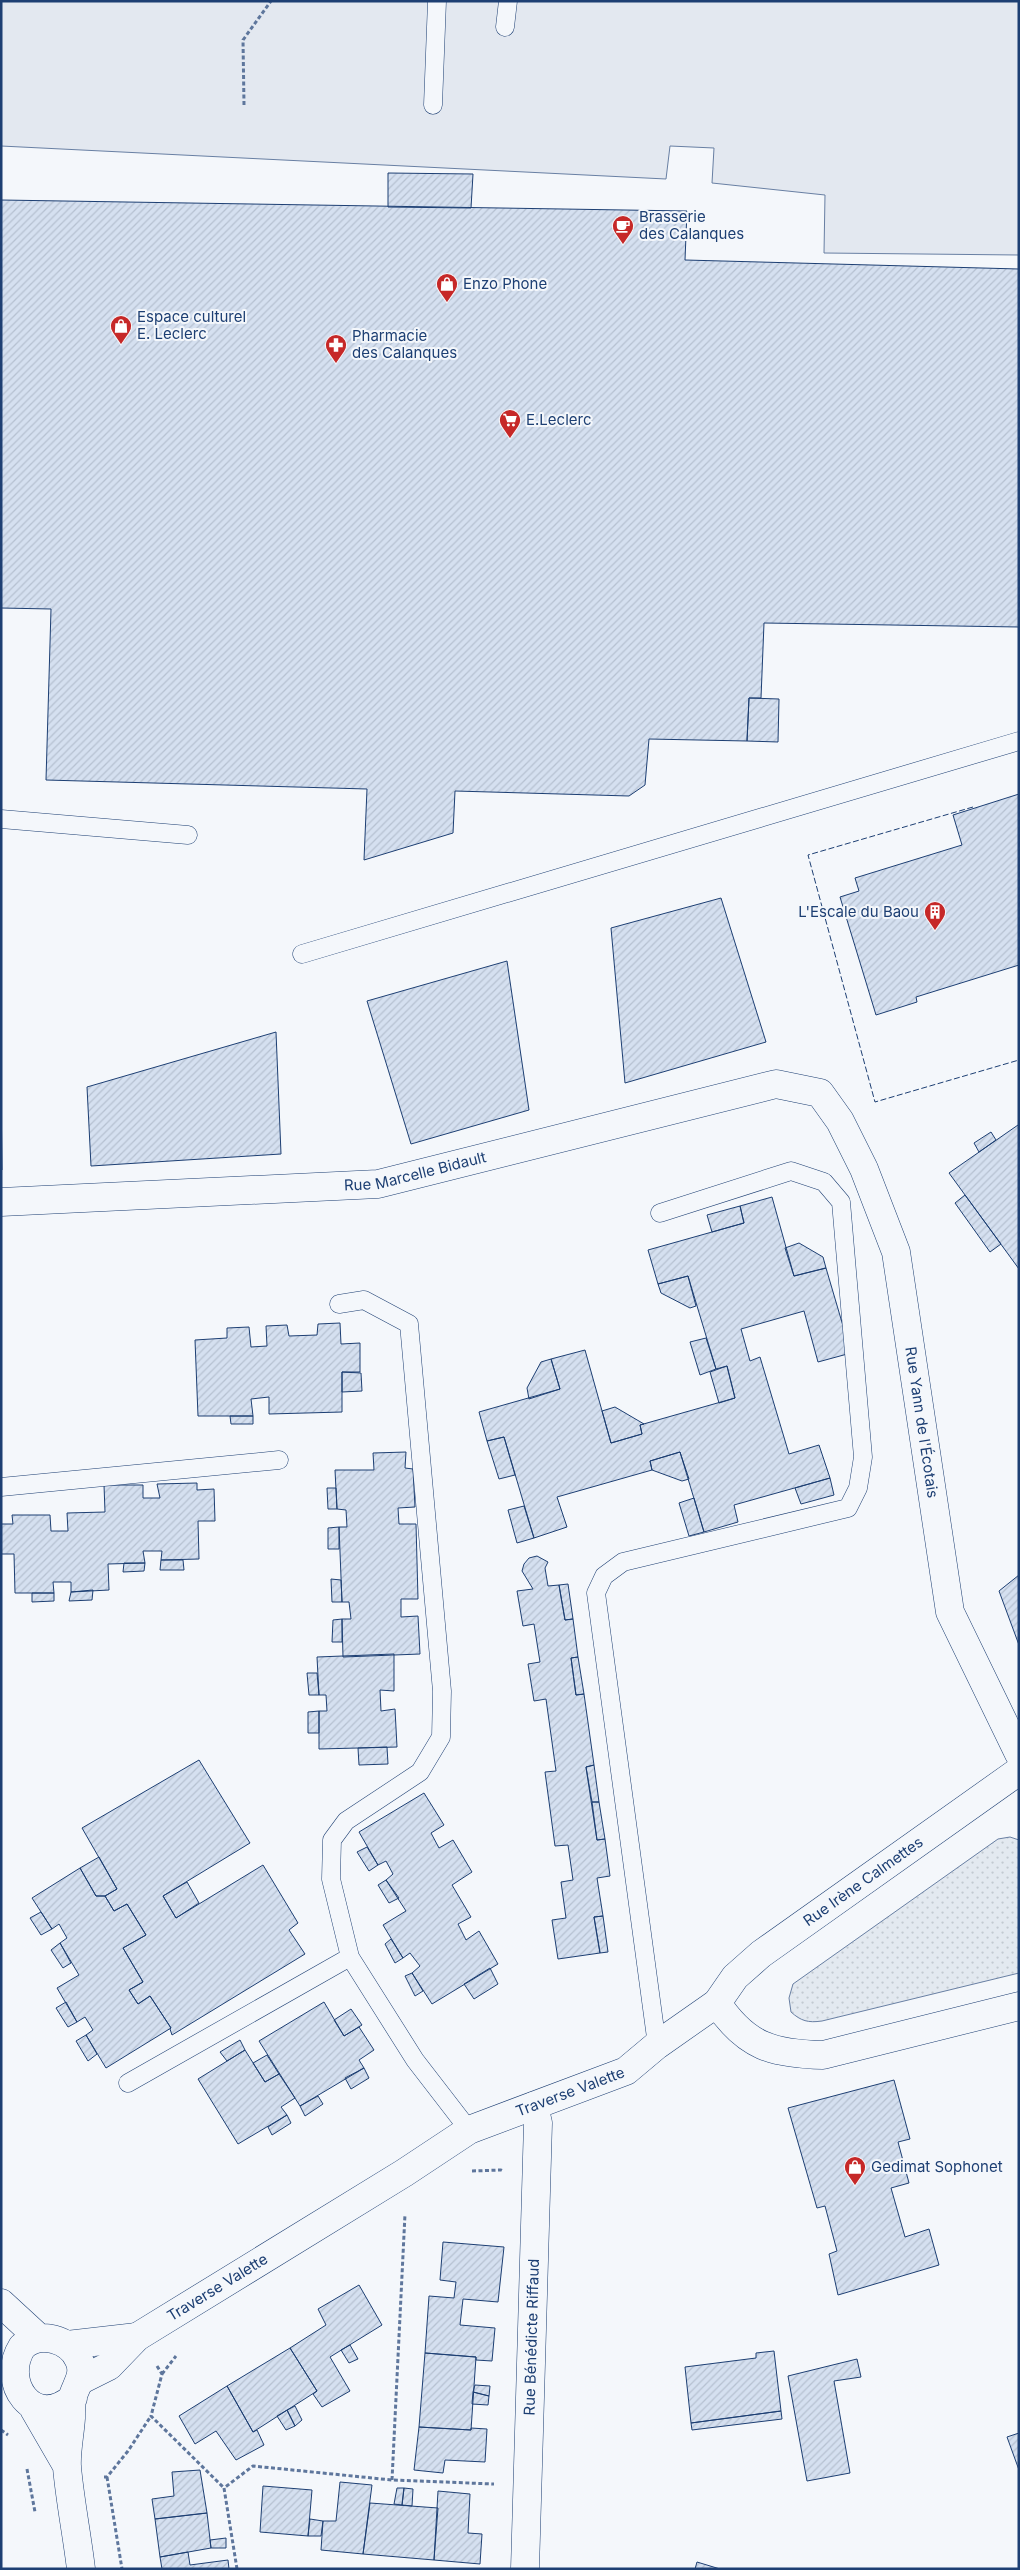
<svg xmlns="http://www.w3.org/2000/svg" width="1020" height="2570" viewBox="0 0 1020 2570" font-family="Inter,sans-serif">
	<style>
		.grass { fill: url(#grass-dots); stroke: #687fa3 }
		.parking { fill: #e3e8f0; stroke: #687fa3 }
		.building { fill: url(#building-hatch); stroke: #1d3f73 }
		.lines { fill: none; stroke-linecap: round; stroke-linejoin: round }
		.service-casing { stroke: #1d3f73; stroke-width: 19 }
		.minor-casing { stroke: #1d3f73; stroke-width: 29 }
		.tertiary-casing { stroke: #1d3f73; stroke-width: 29 }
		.path { stroke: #5e769c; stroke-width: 3; stroke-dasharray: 4 2.5; stroke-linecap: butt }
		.service { stroke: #f4f7fb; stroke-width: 18 }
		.minor { stroke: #f4f7fb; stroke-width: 28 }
		.tertiary { stroke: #f4f7fb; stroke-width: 28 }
		.fence { stroke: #1d3f73; stroke-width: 1; stroke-dasharray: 6 2.5; stroke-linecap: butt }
		.labels { text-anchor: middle; stroke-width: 4; stroke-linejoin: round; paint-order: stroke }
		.poi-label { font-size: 15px; fill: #1d3f73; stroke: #f4f7fb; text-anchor: start }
		.street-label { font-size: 15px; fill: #1d3f73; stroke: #f4f7fb }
	</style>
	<defs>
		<pattern id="grass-dots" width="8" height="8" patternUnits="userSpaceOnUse" patternTransform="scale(1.25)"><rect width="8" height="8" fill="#e3e9f0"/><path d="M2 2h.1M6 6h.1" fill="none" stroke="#c2c9d1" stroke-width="1.8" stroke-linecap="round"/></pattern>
		<pattern id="building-hatch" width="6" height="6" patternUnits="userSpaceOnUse" patternTransform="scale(1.25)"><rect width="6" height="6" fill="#d5e0f0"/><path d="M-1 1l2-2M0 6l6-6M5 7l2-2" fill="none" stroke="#b6c1d1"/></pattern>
	</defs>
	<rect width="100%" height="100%" fill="#f4f7fb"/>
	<path class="grass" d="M1010 1837 1019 1840V1973L822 2021C808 2023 801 2021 791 2012L789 1998 793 1984 998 1839Z"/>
	<path class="parking" d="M1 1H1019V255L824 253 825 195 712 183 714 148 670 146 666 179 1 146Z"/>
	<path class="building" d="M388 173 473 174 471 208 388 207Z
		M1 200 687 211 685 260 1019 269V627L764 623 761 698H749L747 741 649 739 645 785 629 796 455 791 453 833 364 860 367 789 46 780 51 609 1 608Z
		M749 698 779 699 778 742 747 741Z
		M1019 794V965L916 997 917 1002 876 1015 840 897 859 891 855 878 962 845 953 815Z
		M721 898 766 1042 625 1083 611 928Z
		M507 961 529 1110 411 1144 367 1001Z
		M276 1032 281 1154 91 1166 87 1087Z
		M1 1088 2 1170H1Z
		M1018 1125 1019 1126V1269L949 1173Z
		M991 1132 996 1140 979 1152 974 1143Z
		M965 1195 1001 1244 990 1252 955 1203Z
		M772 1197 794 1276 826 1268 851 1353 818 1362 804 1311 741 1329 750 1361 760 1357 789 1454 819 1445 830 1478 734 1505 738 1522 704 1532 680 1452 650 1461 652 1470 557 1497 567 1527 534 1538 504 1437 487 1441 479 1412 560 1389 551 1359 585 1350 611 1443 642 1434 640 1425 735 1398 727 1366 716 1369 688 1276 658 1284 648 1250 744 1223 740 1206Z
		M740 1206 744 1223 712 1232 707 1215Z
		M799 1243 823 1257 826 1268 794 1276 785 1248Z
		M688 1276 696 1306 690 1308 661 1293 658 1284Z
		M340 1323 341 1344 360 1343V1372H342V1412L269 1414V1397L251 1399 253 1416H198L195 1340 227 1338V1328L249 1327 251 1347 267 1346 266 1326 287 1325 289 1336 317 1335 318 1324Z
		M706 1338 716 1369 700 1375 690 1342Z
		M551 1359 560 1389 529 1399 527 1388 541 1362Z
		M727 1366 735 1398 719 1403 710 1372Z
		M342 1372 361 1373 362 1391 342 1392Z
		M615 1407 644 1424 640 1425 642 1434 611 1443 602 1411Z
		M230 1416H253V1424H231Z
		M504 1437 515 1475 499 1479 487 1441Z
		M406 1452 405 1468 413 1469 415 1507 398 1508 399 1524H416L418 1599H401V1617L418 1616 420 1654 343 1657 342 1619H351L349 1602H342L339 1527H347L346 1510 337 1509 335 1470H374L373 1453Z
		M680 1452 689 1479 682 1481 652 1470 650 1461Z
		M830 1478 834 1495 801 1504 795 1488Z
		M197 1483V1490L214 1489 215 1521H198L199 1559 161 1560 162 1551H143L145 1563 108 1564 109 1590 71 1592V1582H53L54 1593H15L14 1554H1V1524H13L12 1515H50L51 1531H68L67 1513 105 1512 104 1485H143V1498H160L157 1484Z
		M327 1488H336L337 1509H328Z
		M694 1498 704 1532 689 1536 679 1503Z
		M524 1506 534 1538 517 1543 508 1510Z
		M339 1527V1549H328V1528Z
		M537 1556 548 1562 545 1568 548 1586 559 1585 565 1620 573 1619 578 1657 571 1658 576 1695 584 1694 594 1765 586 1767 597 1840 605 1839 610 1876 597 1878 603 1916 594 1917 600 1953 558 1959 552 1920 566 1918 561 1882 573 1880 568 1845 555 1846 545 1772 556 1771 546 1699 534 1701 528 1664 540 1662 534 1624 523 1626 517 1591 533 1589 522 1571 524 1564 529 1558Z
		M161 1560H183L184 1570H160Z
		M124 1563H145L144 1571 123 1572Z
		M1019 1575V1645L999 1591Z
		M331 1579 341 1580 342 1602H332Z
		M568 1584 573 1619 565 1620 559 1585Z
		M93 1590 92 1600 69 1601 71 1592Z
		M32 1593H54V1601L32 1602Z
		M342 1619V1642H332L333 1620Z
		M394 1654V1691L380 1690 381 1711 395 1709 397 1747 319 1749V1711H327L326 1695H319L317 1657Z
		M578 1657 584 1694 576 1695 571 1658Z
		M307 1673H317L319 1695H309Z
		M319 1711V1733H308V1712Z
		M387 1747 388 1764 359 1765 358 1748Z
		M199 1760 250 1843 163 1896 176 1918 263 1865 298 1923 289 1930 305 1954 172 2035 170 2029 171 2028 150 1996 138 2004 129 1990 143 1982 123 1948 146 1935 127 1904 114 1911 105 1896 117 1889 82 1828Z
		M594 1765 599 1802H592L586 1767Z
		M424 1793 444 1825 431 1833 439 1848 453 1840 472 1872 452 1885 471 1917 458 1924 466 1940 479 1931 498 1964 432 2004 412 1973 420 1966 410 1953 403 1958 383 1925 406 1911 386 1880 393 1874 386 1861 378 1865 359 1832Z
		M592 1802H599L605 1839 597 1840Z
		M367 1847 378 1865 369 1871 357 1852Z
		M99 1857 117 1889 105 1896H96L80 1868Z
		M80 1868 96 1896H105L114 1911 127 1904 146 1935 123 1948 143 1982 129 1990 138 2004 150 1996 171 2028 106 2068 86 2035 93 2030 85 2017 77 2022 57 1988 79 1975 60 1943 67 1938 59 1924 52 1929 32 1898Z
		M386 1880 399 1898 389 1903 378 1885Z
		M187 1882 199 1903 176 1918 163 1896Z
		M41 1912 52 1929 41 1935 30 1918Z
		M603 1916 608 1952 600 1953 594 1917Z
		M391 1939 403 1958 395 1963 385 1944Z
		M60 1943 71 1963 63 1968 51 1950Z
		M490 1968 498 1984 474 1999 464 1984Z
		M412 1973 423 1991 415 1996 405 1976Z
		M66 2002 77 2022 68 2027 56 2008Z
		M324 2002 344 2036 359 2027 374 2050 359 2060 364 2068 300 2106 259 2041Z
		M351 2009 362 2025 344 2036 334 2020Z
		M86 2035 97 2054 88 2061 76 2041Z
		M240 2040 245 2050 227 2061 220 2052Z
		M245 2050 265 2082 279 2074 295 2098 281 2107 287 2115 238 2144 198 2079Z
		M267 2055 279 2074 265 2082 253 2063Z
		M364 2068 369 2078 351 2089 345 2078Z
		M894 2080 910 2139 898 2142 909 2183 891 2188 905 2237 929 2229 939 2265 838 2295 829 2254 837 2251 825 2206 817 2208 788 2108Z
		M318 2096 323 2104 305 2116 300 2106Z
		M287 2115 291 2123 272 2135 268 2127Z
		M443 2242 504 2247 498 2302 463 2299 460 2325 495 2328 492 2361 476 2360V2357L425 2353 429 2296 454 2298 456 2282 440 2280Z
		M359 2285 382 2325 330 2357 350 2391 322 2407 313 2394 317 2391 290 2348 326 2325 318 2309Z
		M350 2345 358 2359 349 2363 341 2350Z
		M290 2348 317 2391 253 2432 227 2386Z
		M774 2351 781 2411 691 2423 685 2367 756 2358V2353Z
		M425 2353 476 2357 471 2430 419 2427Z
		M857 2359 861 2377 834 2381 850 2473 807 2481 788 2376Z
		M475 2385 490 2386 489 2396 473 2392Z
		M227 2386 253 2432 257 2430 264 2445 236 2460 216 2431 195 2444 179 2416Z
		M473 2392 489 2396 488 2405 472 2404Z
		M295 2406 302 2420 295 2426 287 2410Z
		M287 2410 295 2426 286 2430 277 2416Z
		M781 2411 782 2419 692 2430 691 2423Z
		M419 2427 471 2430V2428L487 2429 485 2462 445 2460 443 2473 414 2470Z
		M1019 2433V2470L1007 2437Z
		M200 2470 207 2513 155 2519 152 2499 174 2496 172 2472Z
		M340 2482 372 2485 363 2554 321 2550 323 2521H336Z
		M263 2486 312 2490 308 2536 260 2532Z
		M397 2488H404L402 2505 394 2504Z
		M404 2488 413 2489 412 2506 402 2505Z
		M438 2491 470 2494 468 2533 482 2534 480 2564 434 2560Z
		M370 2503 438 2508 434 2560 363 2554Z
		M207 2513 211 2548 160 2557 155 2519Z
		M310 2519 323 2521 321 2536H308Z
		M226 2538V2548H211L210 2540Z
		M188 2552 190 2565 228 2560 229 2569H162L160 2557Z
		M697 2562 720 2569H695Z"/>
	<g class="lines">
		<g class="service-casing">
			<path id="service" d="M505 27 508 1
				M433 105 437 1
				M1 819 188 835
				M302 954 1019 741
				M339 1304 364 1300 409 1324 442 1691 441 1737 420 1772 346 1821 332 1840 331 1879 350 1957 415 2060 469 2130
				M1 1487 279 1460
				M657 2045 596 1593 604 1576 623 1562 848 1508 858 1488 863 1457 841 1202 824 1182 791 1171 660 1213
				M128 2083 350 1957"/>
		</g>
		<g class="minor-casing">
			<g id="minor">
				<path id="s1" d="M1 1202 378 1184 776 1084 820 1093 840 1121 864 1169 896 1252 950 1612 1019 1754"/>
				<path d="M717 2003C746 2047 774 2054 823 2055L1019 2006"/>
				<path d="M67 2345 137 2337"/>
				<path id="s2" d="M81 2380 109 2366 137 2337 404 2173 469 2130 626 2071 657 2045 717 2003 735 1977 761 1954 1019 1771"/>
				<path id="s3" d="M525 2569 538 2123 534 2106"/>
			</g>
		</g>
		<g class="tertiary-casing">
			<path id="tertiary" d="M1 2303 39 2338
				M73 2398C33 2431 0 2382 22 2347 39 2330 70 2339 79 2360 86 2375 75 2386 72 2399 71 2406 71 2412 71 2418 70 2434 66 2452 67 2467 70 2501 77 2535 81 2569
				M34 2409 67 2466"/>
		</g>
		<path class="path" d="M244 105 243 40 271 1
			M472 2171 501 2170 503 2171
			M157 2366 162 2374 151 2416 224 2488
			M162 2374 176 2356
			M1 2430 8 2435
			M27 2469 35 2512
			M104 2477H107L128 2451 151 2416
			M107 2477 122 2569
			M392 2480 405 2214
			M237 2569 224 2488 253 2466 392 2480 494 2484"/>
		<use href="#service" class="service"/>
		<use href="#minor" class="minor"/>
		<use href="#tertiary" class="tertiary"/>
		<path class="fence" d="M973 807 808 855 875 1102 1019 1060"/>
	</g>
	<defs>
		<g id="cafe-pin" transform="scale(1.125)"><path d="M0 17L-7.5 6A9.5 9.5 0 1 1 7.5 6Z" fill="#c62828" stroke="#f4f7fb"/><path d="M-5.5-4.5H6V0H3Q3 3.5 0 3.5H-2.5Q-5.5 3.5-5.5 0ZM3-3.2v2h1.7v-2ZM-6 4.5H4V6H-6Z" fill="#fff"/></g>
		<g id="shop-pin" transform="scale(1.125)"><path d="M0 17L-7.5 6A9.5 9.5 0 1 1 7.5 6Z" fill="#c62828" stroke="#f4f7fb"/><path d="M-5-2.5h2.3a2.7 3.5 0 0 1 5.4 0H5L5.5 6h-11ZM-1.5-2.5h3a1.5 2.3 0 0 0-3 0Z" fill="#fff"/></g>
		<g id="pharmacy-pin" transform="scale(1.125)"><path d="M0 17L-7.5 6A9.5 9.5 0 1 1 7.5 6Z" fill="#c62828" stroke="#f4f7fb"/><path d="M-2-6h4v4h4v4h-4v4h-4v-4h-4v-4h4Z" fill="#fff"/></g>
		<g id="supermarket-pin" transform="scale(1.125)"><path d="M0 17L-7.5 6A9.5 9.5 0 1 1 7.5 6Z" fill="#c62828" stroke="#f4f7fb"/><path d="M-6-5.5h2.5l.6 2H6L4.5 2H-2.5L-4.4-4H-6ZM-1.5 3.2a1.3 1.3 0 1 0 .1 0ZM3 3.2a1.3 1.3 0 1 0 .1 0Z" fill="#fff"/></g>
		<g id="building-pin" transform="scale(1.125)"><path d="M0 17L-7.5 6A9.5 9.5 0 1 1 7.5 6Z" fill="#c62828" stroke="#f4f7fb"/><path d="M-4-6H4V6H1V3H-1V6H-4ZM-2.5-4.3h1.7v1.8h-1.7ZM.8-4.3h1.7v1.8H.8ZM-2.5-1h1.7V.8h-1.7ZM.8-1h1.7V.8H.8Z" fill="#fff"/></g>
	</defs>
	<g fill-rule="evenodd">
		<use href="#cafe-pin" x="623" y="226"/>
		<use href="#shop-pin" x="447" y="284"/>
		<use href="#shop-pin" x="121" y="326"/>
		<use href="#pharmacy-pin" x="336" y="345"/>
		<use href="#supermarket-pin" x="510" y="420"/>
		<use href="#building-pin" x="935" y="912"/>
		<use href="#shop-pin" x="855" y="2167"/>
	</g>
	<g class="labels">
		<g class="poi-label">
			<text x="639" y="222">Brasserie<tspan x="639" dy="17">des Calanques</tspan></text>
			<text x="463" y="289">Enzo Phone</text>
			<text x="137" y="322">Espace culturel<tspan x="137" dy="17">E. Leclerc</tspan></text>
			<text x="352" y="341">Pharmacie<tspan x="352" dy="17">des Calanques</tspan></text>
			<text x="526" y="425">E.Leclerc</text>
			<text x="919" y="917" text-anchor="end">L'Escale du Baou</text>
			<text x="871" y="2172">Gedimat Sophonet</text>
		</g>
		<g class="street-label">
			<text dy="5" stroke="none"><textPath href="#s1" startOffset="416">Rue Marcelle Bidault</textPath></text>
			<text dy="5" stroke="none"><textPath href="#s1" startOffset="1182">Rue Yann de l'Écotais</textPath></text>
			<text dy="5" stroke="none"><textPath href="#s2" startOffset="936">Rue Irène Calmettes</textPath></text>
			<text dy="5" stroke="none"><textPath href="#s2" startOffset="571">Traverse Valette</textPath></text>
			<text dy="5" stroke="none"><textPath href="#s2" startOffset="166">Traverse Valette</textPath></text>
			<text dy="5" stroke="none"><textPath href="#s3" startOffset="232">Rue Bénédicte Riffaud</textPath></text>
		</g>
	</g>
	<rect width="1020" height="2570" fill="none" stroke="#1d3f73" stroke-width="5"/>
</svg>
